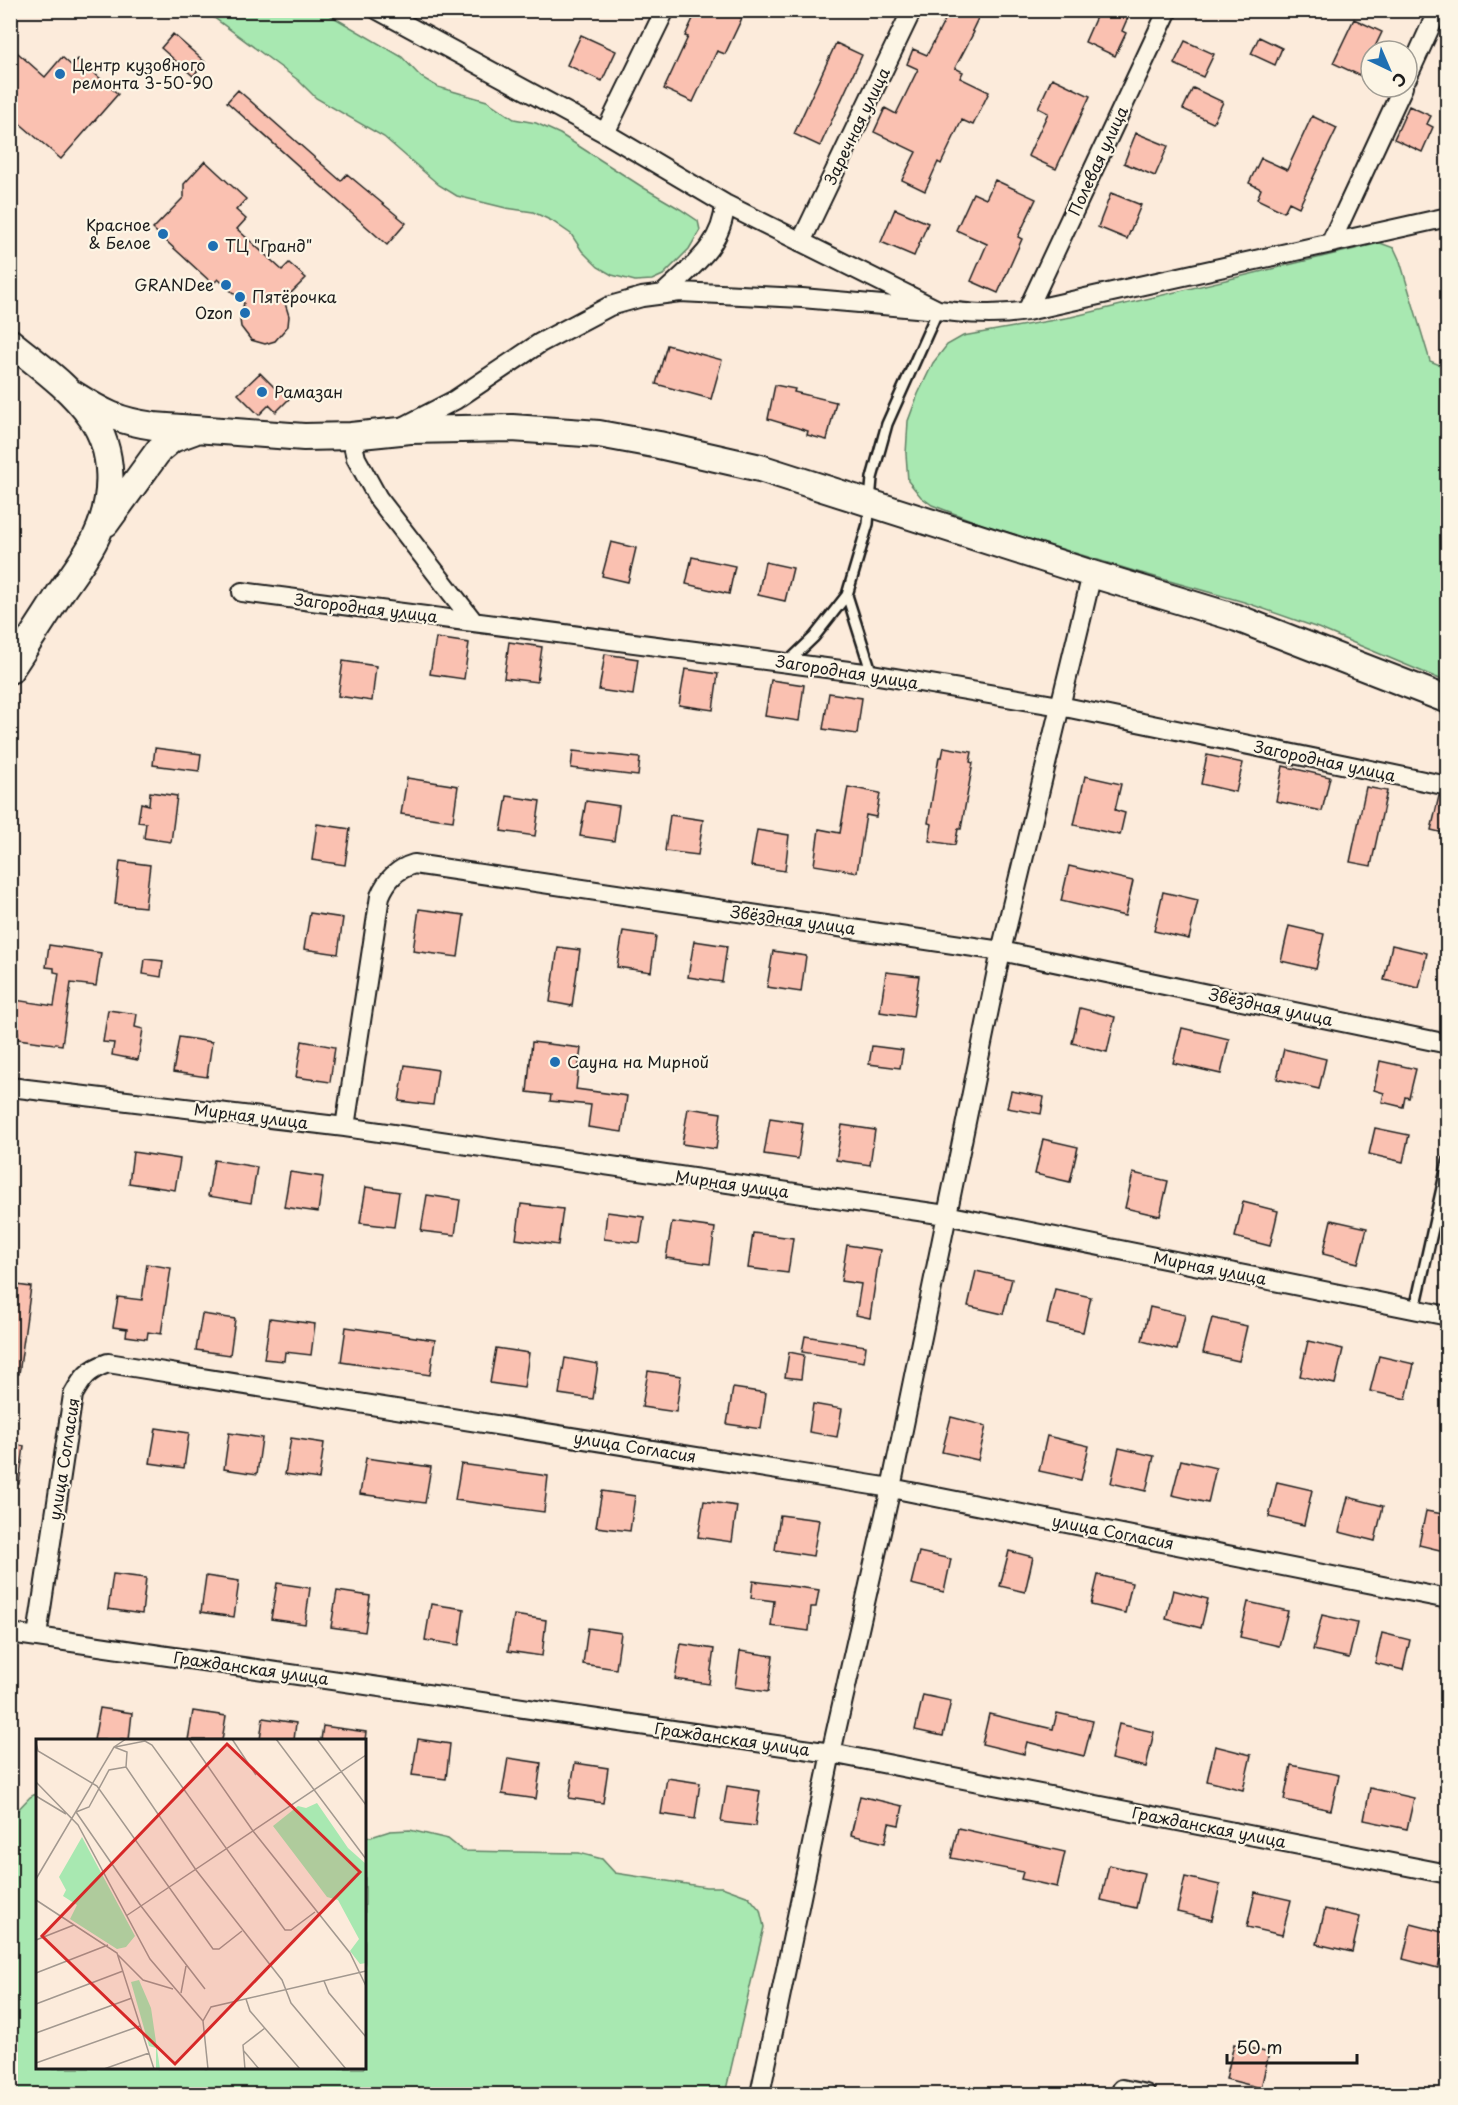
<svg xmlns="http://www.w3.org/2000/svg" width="1458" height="2105" viewBox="0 0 1458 2105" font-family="'Playpen Sans',sans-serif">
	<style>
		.green { fill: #a8e8b1; stroke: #628266; stroke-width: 1.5 }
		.building { fill: #fac1b1; stroke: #1c1c1c; stroke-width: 1.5 }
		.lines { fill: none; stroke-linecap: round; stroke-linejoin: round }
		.lane-casing { stroke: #1c1c1c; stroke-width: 14 }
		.street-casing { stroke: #1c1c1c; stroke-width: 22 }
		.secondary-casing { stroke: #1c1c1c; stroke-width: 30 }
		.lane { stroke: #fcf5e5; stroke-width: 9 }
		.street { stroke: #fcf5e5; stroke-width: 18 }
		.secondary { stroke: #fcf5e5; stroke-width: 26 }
		.poi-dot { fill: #1f6fb2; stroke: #fcf5e5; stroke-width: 2 }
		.labels { text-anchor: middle; stroke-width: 4.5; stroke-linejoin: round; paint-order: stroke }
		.poi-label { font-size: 16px; fill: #1c1c1c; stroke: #fcf5e5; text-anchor: start }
		.street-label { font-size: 16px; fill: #1c1c1c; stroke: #fcf5e5 }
		.inset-road { fill: none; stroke: #a2988f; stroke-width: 1.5 }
		.view { fill: #d62828; fill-opacity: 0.15; stroke: #d62828; stroke-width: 3 }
		.inset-edge { fill: none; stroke: #1c1c1c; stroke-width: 3 }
	</style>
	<rect width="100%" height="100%" fill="#fcebdb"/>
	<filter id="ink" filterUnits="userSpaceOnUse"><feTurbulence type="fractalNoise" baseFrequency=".0167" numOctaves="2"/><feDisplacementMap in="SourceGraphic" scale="12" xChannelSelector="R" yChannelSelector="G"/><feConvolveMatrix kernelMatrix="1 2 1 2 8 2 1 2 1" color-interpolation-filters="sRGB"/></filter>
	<g filter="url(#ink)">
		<path class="green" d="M205 11H323L402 57 421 77 438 87 487 101 514 119 536 123 560 134 644 188 680 209 698 221 700 230 689 249 663 275 652 280 635 281 612 275 598 267 582 251 571 234 552 221 533 212 506 208 457 196 439 185 384 137 316 98 298 80Z
			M1380 243 1394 248 1400 261 1430 361 1447 368V682L1318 628 1244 602 1134 571 984 525 932 505 921 497 908 481 906 454 908 421 918 394 933 363 947 345 963 336 1071 317Z
			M37 1793 38 2068H364L365 1836 371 1837 390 1831 410 1830 448 1839 463 1851 579 1853 602 1859 615 1873 706 1887H722L749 1897 760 1910 764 1927 725 2094H11V1817L30 1797Z"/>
		<path class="building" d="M697 10H726L742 18 725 54 717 51 693 102 664 89 688 37 685 36Z
			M950 10H982L972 31 974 32 955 68 963 72 960 78 989 92 973 125 962 120 941 164 938 162 925 191 902 180 916 152 874 132 885 108 896 114 918 69 907 64 913 49 927 55Z
			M1099 10H1131L1122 31 1126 33 1115 56 1085 42Z
			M1354 19 1382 32 1373 51H1371V55L1361 76 1333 63Z
			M173 34 205 62 193 76 161 48Z
			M581 35 616 51 602 81 567 65Z
			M1259 37 1282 48 1275 65 1251 54Z
			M1185 41 1214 54 1203 77 1174 64Z
			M836 43 862 55 820 146 794 134Z
			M10 46 45 77 62 57 72 66 78 59 118 94 61 159 10 115Z
			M1052 78 1090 96 1056 169 1028 156 1048 113 1038 108Z
			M1193 88 1223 102 1213 123 1183 109Z
			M238 90 341 181 347 174 406 223 387 245 227 102Z
			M1409 106 1431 116 1427 124 1433 127 1422 152 1394 139Z
			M1312 116 1337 128 1299 207 1289 202 1284 212 1257 199 1261 189 1249 183 1261 158 1287 170Z
			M1136 133 1168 146 1155 176 1124 163Z
			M205 161 246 199 236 210 246 219 237 229 282 270 289 263 306 278 284 300 289 316 288 326 275 341 265 344 251 340 241 327 240 319 244 303 218 279 213 284 153 229 184 197V184Z
			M995 180 1036 199 1018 237 1022 239 998 293 971 281 987 244 956 230 973 193 986 199Z
			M1111 193 1141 205 1127 239 1098 227Z
			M895 209 928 223 914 256 881 242Z
			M667 345 722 360 711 399 656 384Z
			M260 373 276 389 278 387 289 399 276 412 269 405 259 415 238 394Z
			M775 385 795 389 794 392 836 402 827 440 807 435 808 431 768 419Z
			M611 542 636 548 628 582 602 576Z
			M692 557 735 566 729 594 686 584Z
			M765 562 793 568 785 601 758 595Z
			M436 638 469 643 464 679 430 674Z
			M509 642 542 647 537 682 504 678Z
			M605 654 638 659 633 695 599 690Z
			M343 661 376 666 372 701 338 696Z
			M685 669 718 674 713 710 679 705Z
			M771 680 804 685 799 721 765 716Z
			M829 693 862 698 857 734 823 729Z
			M944 747 972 752 970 762 973 763 961 829H958L955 845 929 841 932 824 928 823 939 757H942Z
			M155 748 201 754 199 771 153 765Z
			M573 751 640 758 638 776 571 768Z
			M1207 755 1243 763 1236 792 1201 784Z
			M1283 766 1330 777 1322 811 1276 801Z
			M1085 776 1121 784 1115 810 1125 813 1120 835 1074 825Z
			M407 778 458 786 453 821 401 814Z
			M848 787 880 793 876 817 866 815 857 872 814 865 819 829 840 833Z
			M1366 787 1387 791 1371 866 1350 862Z
			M150 792 177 796 171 842 144 838 146 823 138 822 141 803 149 805Z
			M507 796 540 801 535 836 501 831Z
			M1439 796 1448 797V834L1431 830Z
			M586 801 619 806 614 841 580 836Z
			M670 815 703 820 698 855 665 851Z
			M317 824 350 829 345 865 312 860Z
			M757 830 789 835 785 871 751 866Z
			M120 861 150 865 145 907 115 904Z
			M1069 866 1133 881 1125 916 1061 901Z
			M1163 892 1198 900 1189 939 1154 931Z
			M419 909 464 915 458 957 413 951Z
			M310 913 343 918 338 954 304 949Z
			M1289 926 1324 934 1316 969 1281 961Z
			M623 931 656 936 651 972 617 967Z
			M694 941 727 946 722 982 688 977Z
			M49 945 101 953 96 986 71 983 62 1045 18 1039V1032L11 1031 15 1000 54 1006 59 973 54 972V968L46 967Z
			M1392 945 1427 953 1419 988 1384 980Z
			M558 947 580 950 572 1006 550 1002Z
			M773 951 806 956 801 992 767 987Z
			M145 959 163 961 161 977 143 974Z
			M886 972 919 976 913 1017 880 1012Z
			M1080 1008 1115 1017 1107 1052 1072 1043Z
			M108 1010 137 1014 135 1027 143 1029 138 1060 112 1055 114 1043 103 1042Z
			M1182 1028 1229 1039 1221 1074 1173 1063Z
			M179 1037 212 1042 207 1077 173 1072Z
			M302 1041 335 1047 330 1082 296 1077Z
			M532 1042 581 1048 576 1089 627 1096 622 1132 588 1127 591 1105 550 1101 551 1095 527 1092Z
			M872 1046 903 1050 900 1068 869 1064Z
			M1284 1049 1326 1059 1319 1089 1277 1079Z
			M1380 1061 1416 1069 1409 1098 1405 1097 1403 1107 1382 1102 1384 1093 1374 1090Z
			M405 1065 438 1070 433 1105 399 1101Z
			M1011 1091 1044 1097 1041 1114 1007 1108Z
			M688 1108 721 1113 716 1149 682 1144Z
			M770 1118 803 1123 798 1159 764 1154Z
			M842 1125 875 1130 870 1165 836 1160Z
			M1375 1128 1409 1135 1403 1162 1369 1154Z
			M1043 1139 1078 1147 1070 1182 1035 1174Z
			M133 1152 180 1159 175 1190 129 1183Z
			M214 1160 257 1167 251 1203 208 1196Z
			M290 1172 323 1177 318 1212 284 1207Z
			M1133 1173 1168 1181 1160 1216 1125 1208Z
			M366 1187 399 1192 394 1227 360 1223Z
			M427 1195 460 1200 455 1235 421 1231Z
			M1243 1202 1278 1211 1270 1246 1235 1237Z
			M521 1204 563 1209 558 1245 516 1239Z
			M607 1212 644 1217 640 1243 604 1239Z
			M1331 1220 1367 1228 1358 1263 1323 1254Z
			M672 1222 715 1228 710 1264 666 1258Z
			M753 1233 793 1238 788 1273 748 1268Z
			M847 1245 880 1250 870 1318 856 1315 861 1284 841 1281Z
			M147 1264 171 1268 161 1334 148 1332 147 1339 126 1336 127 1329 113 1327 118 1297 142 1300Z
			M976 1271 1012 1279 1003 1314 968 1306Z
			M10 1284 31 1287 19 1374 10 1373Z
			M1055 1289 1091 1297 1083 1332 1047 1324Z
			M1150 1307 1185 1315 1177 1350 1142 1341Z
			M202 1314 235 1319 230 1355 196 1350Z
			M270 1318 315 1324 311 1355 285 1352 284 1361 264 1359Z
			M1212 1318 1247 1326 1239 1361 1203 1353Z
			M346 1327 435 1340 430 1375 341 1362Z
			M805 1336 866 1346 864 1362 802 1352Z
			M1308 1341 1343 1349 1335 1384 1300 1376Z
			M496 1348 529 1353 524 1388 490 1383Z
			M789 1352 804 1355 801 1379 785 1377Z
			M1379 1356 1414 1364 1406 1399 1370 1391Z
			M565 1358 598 1364 593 1399 559 1394Z
			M648 1371 681 1376 676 1412 642 1407Z
			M733 1388 766 1393 761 1429 727 1424Z
			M813 1404 842 1409 837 1437 809 1432Z
			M951 1417 986 1426 978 1460 942 1452Z
			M156 1428 189 1433 184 1468 150 1463Z
			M229 1433 262 1438 257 1474 224 1469Z
			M1047 1436 1089 1446 1081 1480 1039 1471Z
			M291 1438 324 1443 319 1479 285 1474Z
			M10 1444 24 1446 19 1484H10Z
			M1119 1448 1154 1456 1146 1491 1111 1483Z
			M366 1458 431 1467 425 1503 360 1494Z
			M1181 1460 1216 1468 1208 1503 1172 1495Z
			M461 1464 548 1476 544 1512 455 1500Z
			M1277 1482 1312 1490 1304 1525 1269 1517Z
			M602 1491 635 1496 630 1531 596 1527Z
			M1348 1497 1383 1506 1375 1541 1339 1532Z
			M704 1501 737 1506 732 1542 698 1537Z
			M1426 1511 1448 1515V1552L1419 1545Z
			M780 1515 819 1520 813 1556 775 1550Z
			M1009 1551 1033 1557 1025 1592 1000 1586Z
			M919 1552 951 1559 944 1592 911 1584Z
			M113 1574 146 1578 142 1614 108 1609Z
			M1098 1575 1132 1583 1125 1613 1091 1605Z
			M206 1576 239 1581 234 1617 201 1612Z
			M753 1581 819 1590 816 1607H811L809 1631 771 1626 774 1601 751 1598Z
			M277 1583 310 1588 305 1624 271 1619Z
			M1173 1590 1208 1599 1201 1628 1166 1619Z
			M337 1591 370 1596 365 1632 331 1627Z
			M1248 1602 1288 1611 1279 1646 1240 1637Z
			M431 1604 464 1609 459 1645 425 1640Z
			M514 1615 546 1620 542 1656 508 1651Z
			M1322 1615 1357 1623 1349 1658 1313 1650Z
			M588 1628 621 1633 616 1669 583 1664Z
			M1382 1633 1410 1640 1403 1670 1375 1663Z
			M681 1644 714 1649 709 1684 675 1679Z
			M740 1651 773 1656 768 1692 735 1687Z
			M923 1695 951 1701 943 1736 915 1730Z
			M100 1708 132 1713 129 1740H94Z
			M193 1711 226 1716 222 1740H188Z
			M1057 1713 1093 1721 1084 1756 1027 1742 1024 1754 982 1744 989 1714 1053 1729Z
			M263 1718 296 1723 294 1740H260Z
			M1119 1724 1154 1732 1146 1767 1111 1759Z
			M323 1726 366 1732 365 1740H321Z
			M418 1739 450 1744 446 1779 412 1775Z
			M1215 1746 1251 1755 1243 1790 1207 1781Z
			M508 1758 541 1763 536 1799 502 1794Z
			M575 1763 608 1768 603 1803 569 1798Z
			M1291 1765 1339 1775 1331 1810 1284 1800Z
			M667 1778 700 1783 695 1819 661 1814Z
			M727 1786 760 1791 755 1826 721 1822Z
			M1370 1788 1414 1798 1407 1829 1364 1820Z
			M860 1796 903 1806 899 1825 889 1823 885 1843 851 1835Z
			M958 1828 1065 1852 1057 1887 1021 1879 1023 1872 951 1858Z
			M1109 1865 1144 1873 1136 1908 1101 1900Z
			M1185 1877 1220 1885 1212 1920 1177 1912Z
			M1255 1892 1291 1900 1282 1935 1247 1927Z
			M1325 1909 1360 1917 1352 1952 1317 1944Z
			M1411 1924 1446 1933 1438 1968 1403 1959Z
			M1234 2044 1269 2053 1261 2088 1226 2079Z"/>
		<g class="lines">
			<g class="lane-casing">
				<path id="lane" d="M847 595 872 674
					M788 662 814 637 847 595 868 524 872 478 887 424 938 310
					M1415 1309 1448 1161"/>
			</g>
			<g class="street-casing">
				<path id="street" d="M378 10 605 133 725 204 938 310C969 314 996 316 1027 311L1448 217
					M1407 78 1438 10
					M605 133 665 10
					M801 242 912 10
					M1331 242 1403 87
					M663 294C691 267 723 246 725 204
					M1027 311 1168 10
					M401 428 455 400 540 343 610 306 642 297 680 292 802 298 928 309
					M351 436 356 458 378 498 473 621
					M242 592 872 674 1060 706 1448 786
					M10 1087 345 1127 946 1215 1448 1316
					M345 1127 380 896C387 879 397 869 414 864L1001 951 1448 1044
					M10 1633 831 1753 1448 1874
					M37 1636 73 1395C83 1377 88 1370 108 1363L891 1488 1448 1599
					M1122 2089 1146 2094
					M760 2094 831 1753 891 1488 1001 951 1092 574"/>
			</g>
			<g class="secondary-casing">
				<path id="secondary" d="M10 342C38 365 70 387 91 417 115 451 114 498 97 535 88 555 73 574 60 593 44 619 27 644 10 670
					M73 394C103 413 118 421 154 426L304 437 351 436 410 430 512 428 599 434 659 445 760 468 1092 574 1237 618 1448 700
					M106 523 159 450 172 439 194 431"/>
			</g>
			<use href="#lane" class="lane"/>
			<use href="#street" class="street"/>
			<use href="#secondary" class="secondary"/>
		</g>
	</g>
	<g class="poi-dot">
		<circle cx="60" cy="74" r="6"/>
		<circle cx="163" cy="234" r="6"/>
		<circle cx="213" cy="246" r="6"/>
		<circle cx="226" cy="285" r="6"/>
		<circle cx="240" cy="297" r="6"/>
		<circle cx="245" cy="313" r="6"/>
		<circle cx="262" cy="392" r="6"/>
		<circle cx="555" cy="1062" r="6"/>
	</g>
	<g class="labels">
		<g class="poi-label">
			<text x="72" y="71">Центр кузовного<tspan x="72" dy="18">ремонта 3-50-90</tspan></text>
			<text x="151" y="231" text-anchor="end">Красное<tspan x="151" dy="18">&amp; Белое</tspan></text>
			<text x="225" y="252">ТЦ "Гранд"</text>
			<text x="214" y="291" text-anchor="end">GRANDee</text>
			<text x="252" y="303">Пятёрочка</text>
			<text x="233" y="319" text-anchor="end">Ozon</text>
			<text x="274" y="398">Рамазан</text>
			<text x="567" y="1068">Сауна на Мирной</text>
		</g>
		<g class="street-label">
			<text transform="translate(857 126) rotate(-64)" y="6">Заречная улица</text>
			<text transform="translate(1098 161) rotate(-65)" y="6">Полевая улица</text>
			<text transform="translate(366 608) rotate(7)" y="6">Загородная улица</text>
			<text transform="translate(847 672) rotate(9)" y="6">Загородная улица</text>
			<text transform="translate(1325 761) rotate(12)" y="6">Загородная улица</text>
			<text transform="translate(793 920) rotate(8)" y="6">Звёздная улица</text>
			<text transform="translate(1271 1007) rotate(12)" y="6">Звёздная улица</text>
			<text transform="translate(251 1116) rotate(7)" y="6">Мирная улица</text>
			<text transform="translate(732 1184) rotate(8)" y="6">Мирная улица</text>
			<text transform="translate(1210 1268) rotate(11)" y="6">Мирная улица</text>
			<text transform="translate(635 1447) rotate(9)" y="6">улица Согласия</text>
			<text transform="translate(64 1459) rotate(-81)" y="6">улица Согласия</text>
			<text transform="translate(1113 1532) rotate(11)" y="6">улица Согласия</text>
			<text transform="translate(251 1668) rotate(8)" y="6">Гражданская улица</text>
			<text transform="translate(732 1739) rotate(8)" y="6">Гражданская улица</text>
			<text transform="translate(1209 1827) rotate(11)" y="6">Гражданская улица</text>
		</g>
	</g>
	<g transform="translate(36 1739)">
		<rect width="330" height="330" fill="#fcebdb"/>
		<path d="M281 64 312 109 330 125V224L324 225 314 212 323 200 302 161 291 158 237 87 262 67 270 69ZM46 98 99 197 90 208 81 210 34 180 41 166 27 157 30 151 23 138ZM103 241 115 269 124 330H120V309L113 307 95 243Z" fill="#a8e8b1"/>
		<path class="inset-road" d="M153 0 217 92 314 214 330 247M196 0 220 36M240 0 330 120M281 0 330 66M0 4 2 12 61 47 177 210H183L206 192M78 8 91 13 90 28 160 131 246 241 255 264 310 330M79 8 109 2 116 6 249 191H255L279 173M0 43 42 86 114 220 167 282M0 57 30 75M40 73 105 167 169 250M40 73 53 68 73 31 90 28M0 140 78 8 90 0M0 161 81 214 118 330M90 177 330 16M0 201 38 186M82 216 107 241 137 250M0 234 72 206M288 242 293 254 330 298M145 254 150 227M210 260 214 272 264 330M0 265 87 232M0 294 96 259M207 311 223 330M0 324 104 287M68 330 113 314M172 330 167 282 175 268 330 232M209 330 207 306 229 289"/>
		<path class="view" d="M191 5 324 133 139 325 6 197Z"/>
		<rect width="330" height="330" class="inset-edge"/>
	</g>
	<rect width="1458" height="2105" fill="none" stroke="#fcf5e5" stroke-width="36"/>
	<rect x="18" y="18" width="1422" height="2069" fill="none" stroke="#1c1c1c" stroke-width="2" filter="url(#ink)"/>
	<g transform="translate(1389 69) rotate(136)"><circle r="28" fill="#fcf5e5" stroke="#a29e95" stroke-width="1.5"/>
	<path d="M0-4.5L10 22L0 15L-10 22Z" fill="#1f6fb2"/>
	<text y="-9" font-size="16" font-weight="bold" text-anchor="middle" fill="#1c1c1c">С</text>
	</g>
	<path d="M1227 2054v9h130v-9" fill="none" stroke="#1c1c1c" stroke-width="3"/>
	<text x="1236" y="2054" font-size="18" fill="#1c1c1c" stroke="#fcf5e5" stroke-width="4.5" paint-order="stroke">50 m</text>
</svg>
